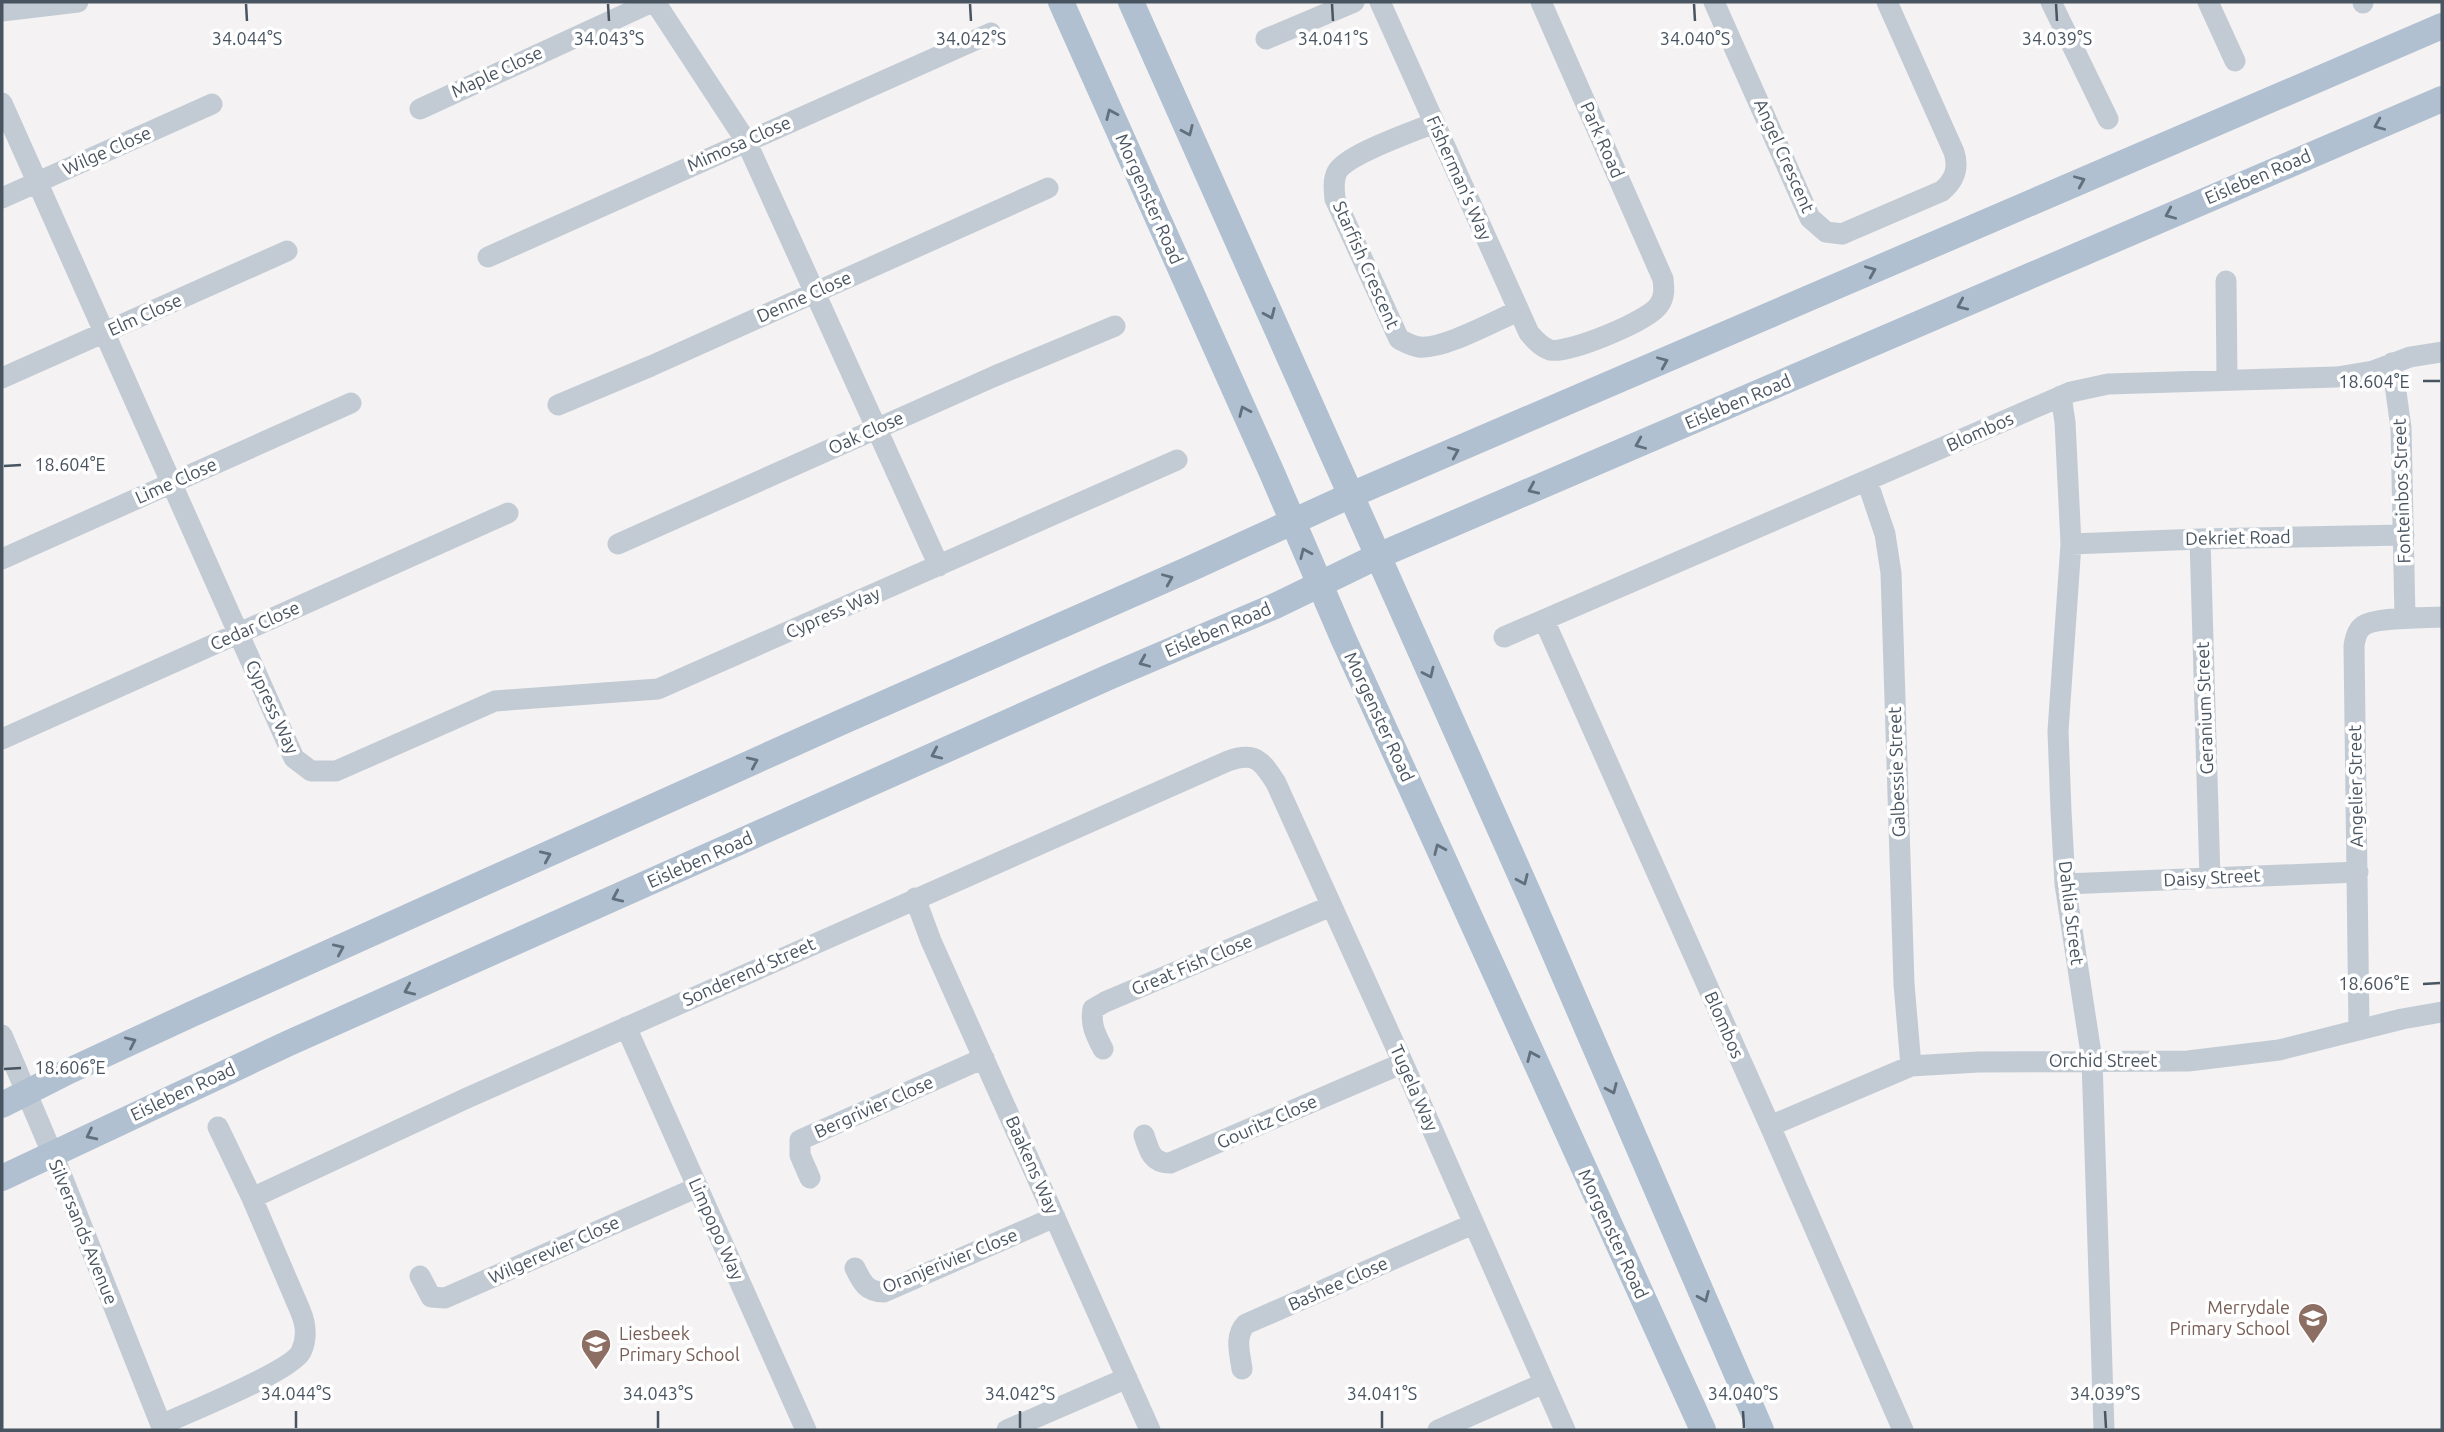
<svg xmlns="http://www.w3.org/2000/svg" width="2444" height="1432" viewBox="0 0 2444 1432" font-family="Ubuntu,sans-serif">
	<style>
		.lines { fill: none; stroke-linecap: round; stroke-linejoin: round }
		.minor { stroke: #c2cbd4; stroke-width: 21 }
		.major { stroke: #b0c0d1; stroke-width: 26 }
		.oneway { stroke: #626f7c }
		.ticks { fill: none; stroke: #485460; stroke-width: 2.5 }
		.labels { text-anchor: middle; stroke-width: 7; stroke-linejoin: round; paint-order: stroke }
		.street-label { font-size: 18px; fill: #485460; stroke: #fff }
		.education-label { font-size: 18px; fill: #785e54; stroke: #fff; text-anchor: end }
		.ticks-label { font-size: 18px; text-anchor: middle; fill: #485460; stroke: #fff; stroke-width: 7; stroke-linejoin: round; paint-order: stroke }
	</style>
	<rect width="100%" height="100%" fill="#f4f2f2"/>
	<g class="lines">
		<path class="minor" d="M655 2 746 141 939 566
			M1380 2 1529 333C1535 340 1541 347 1550 350 1568 354 1649 321 1659 305 1665 297 1664 288 1663 279L1541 2
			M1714 2 1810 218 1826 232 1842 234 1942 191C1955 180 1959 168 1954 152L1887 2
			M2051 2 2108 119
			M2208 2 2235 61
			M2363 2V3
			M2 11 78 2
			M1266 39 1354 2
			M2 103 294 758 311 771H336L495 701 658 689 1177 460
			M420 109 652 2
			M1434 123C1413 132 1347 154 1337 172 1333 180 1334 190 1335 199L1399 339C1405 342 1412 346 1419 347 1442 350 1495 321 1518 311
			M2 198 212 104
			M488 257 991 33
			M2226 281 2227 380
			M2392 363 2401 428 2405 618
			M2 378 287 251
			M2061 396 2065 422 2071 544 2058 731 2061 811 2065 884 2092 1060 2104 1430
			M558 405 651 366 1048 188
			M1867 481 1885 534 1891 573 1904 984 1911 1066
			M2200 539 2210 878
			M618 544 995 376 1115 326
			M2071 544 2200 539 2404 535
			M2 559 351 403
			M1544 620 1770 1126 1903 1430
			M1504 637 2071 392 2108 384 2337 377 2373 371 2410 357 2442 352
			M2 739 508 513
			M2065 884 2358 872
			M915 898 931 941 1150 1430
			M626 1027 806 1430
			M2359 1029 2354 646C2355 639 2357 630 2363 626 2374 617 2426 618 2442 617
			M2 1035 63 1179 163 1430
			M1103 1049C1096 1035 1090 1025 1093 1009L1105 1002 1331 906
			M1770 1126 1911 1066 1978 1062 2188 1061 2279 1050 2402 1019 2442 1012
			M1144 1135C1149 1151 1152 1163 1170 1163L1403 1063
			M810 1178 800 1155V1140L984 1058
			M252 1198 467 1098 1228 761C1255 751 1262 761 1276 783L1403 1063 1565 1430
			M855 1268C862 1282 866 1292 884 1292L1055 1217
			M420 1276 431 1297 445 1298 698 1187
			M1242 1369C1240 1354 1234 1336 1246 1324L1473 1224
			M161 1425C187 1413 290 1372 301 1352 308 1337 306 1324 300 1310L252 1198 218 1127
			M1007 1430 1127 1378
			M1438 1430 1544 1383"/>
		<path class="major" d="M1061 2 1272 473 1343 638 1703 1430
			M1131 2 1531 899 1761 1430
			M2 1105 69 1071 192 1014 844 721 1194 567 1351 495 2442 26
			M2 1178 289 1043 1109 677 1275 606 1378 556 2442 99"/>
	</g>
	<defs><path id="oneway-chevron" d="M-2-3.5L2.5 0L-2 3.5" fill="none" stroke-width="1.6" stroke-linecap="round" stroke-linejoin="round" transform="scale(1.75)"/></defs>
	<g class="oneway">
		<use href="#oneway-chevron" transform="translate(1111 114) rotate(-114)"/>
		<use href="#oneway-chevron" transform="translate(2379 125) rotate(157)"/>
		<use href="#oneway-chevron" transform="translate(1188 131) rotate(66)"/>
		<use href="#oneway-chevron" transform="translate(2080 181) rotate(-23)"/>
		<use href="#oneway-chevron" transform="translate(2170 214) rotate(157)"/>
		<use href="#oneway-chevron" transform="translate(1871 271) rotate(-23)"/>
		<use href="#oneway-chevron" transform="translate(1962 305) rotate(156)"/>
		<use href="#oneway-chevron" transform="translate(1270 314) rotate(66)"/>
		<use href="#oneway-chevron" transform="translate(1663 362) rotate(-23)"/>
		<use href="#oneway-chevron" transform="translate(1244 411) rotate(-114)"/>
		<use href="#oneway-chevron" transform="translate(1640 444) rotate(157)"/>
		<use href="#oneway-chevron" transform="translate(1454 452) rotate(-23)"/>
		<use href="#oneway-chevron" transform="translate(1533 489) rotate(156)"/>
		<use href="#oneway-chevron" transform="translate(1305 553) rotate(-114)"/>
		<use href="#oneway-chevron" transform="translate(1168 579) rotate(-23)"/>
		<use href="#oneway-chevron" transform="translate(1144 662) rotate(157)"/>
		<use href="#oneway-chevron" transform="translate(1429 673) rotate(65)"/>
		<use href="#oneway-chevron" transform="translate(936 754) rotate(156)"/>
		<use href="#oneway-chevron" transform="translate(753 762) rotate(-24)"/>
		<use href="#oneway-chevron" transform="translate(1439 849) rotate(-114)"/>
		<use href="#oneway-chevron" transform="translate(546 856) rotate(-24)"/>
		<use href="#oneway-chevron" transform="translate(1523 880) rotate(66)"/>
		<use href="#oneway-chevron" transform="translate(617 897) rotate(156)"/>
		<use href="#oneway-chevron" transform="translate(339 949) rotate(-24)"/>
		<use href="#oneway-chevron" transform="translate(409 990) rotate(156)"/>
		<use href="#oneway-chevron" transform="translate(131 1042) rotate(-25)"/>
		<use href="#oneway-chevron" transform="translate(1532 1056) rotate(-114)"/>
		<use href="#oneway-chevron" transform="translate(1612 1089) rotate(66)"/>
		<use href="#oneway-chevron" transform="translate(91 1135) rotate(154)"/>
		<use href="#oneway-chevron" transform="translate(1704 1297) rotate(67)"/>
	</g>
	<path class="ticks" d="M246 4 247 21M608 4 609 21M970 4 971 21M1332 4 1333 21M1694 4 1695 21M2056 4 2057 21M2423 381H2440M4 466 21 465M2423 984 2440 983M4 1069 21 1068M296 1411V1428M658 1411V1428M1020 1411V1428M1382 1411V1428M1743 1411 1744 1428M2105 1411 2106 1428"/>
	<defs>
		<g id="school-pin" transform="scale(1.575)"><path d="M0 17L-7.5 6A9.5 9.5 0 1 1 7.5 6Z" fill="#8d6e63" stroke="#fff"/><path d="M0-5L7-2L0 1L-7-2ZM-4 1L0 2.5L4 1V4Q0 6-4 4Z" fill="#fff"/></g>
	</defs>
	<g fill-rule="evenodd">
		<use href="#school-pin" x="2313" y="1318"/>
		<use href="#school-pin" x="596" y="1344"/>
	</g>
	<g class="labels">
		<g class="street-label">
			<text transform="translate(497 72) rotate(-25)" y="6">Maple Close</text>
			<text transform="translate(1602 140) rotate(66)" y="6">Park Road</text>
			<text transform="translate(739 144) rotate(-24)" y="6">Mimosa Close</text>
			<text transform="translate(107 151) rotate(-24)" y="6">Wilge Close</text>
			<text transform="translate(1784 156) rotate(66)" y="6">Angel Crescent</text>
			<text transform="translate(2258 177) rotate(-23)" y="6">Eisleben Road</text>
			<text transform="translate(1459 178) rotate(66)" y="6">Fisherman's Way</text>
			<text transform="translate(1149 199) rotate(66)" y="6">Morgenster Road</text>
			<text transform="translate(1366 265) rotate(66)" y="6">Starfish Crescent</text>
			<text transform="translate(804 297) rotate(-24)" y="6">Denne Close</text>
			<text transform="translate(145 315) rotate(-24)" y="6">Elm Close</text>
			<text transform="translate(1738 402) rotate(-23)" y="6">Eisleben Road</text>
			<text transform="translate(1980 432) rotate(-24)" y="6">Blombos</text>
			<text transform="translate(866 433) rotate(-24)" y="6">Oak Close</text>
			<text transform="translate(176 481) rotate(-24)" y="6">Lime Close</text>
			<text transform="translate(2402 491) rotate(-92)" y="6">Fonteinbos Street</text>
			<text transform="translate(2238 538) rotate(-1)" y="6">Dekriet Road</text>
			<text transform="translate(833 613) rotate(-24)" y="6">Cypress Way</text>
			<text transform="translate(255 626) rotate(-24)" y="6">Cedar Close</text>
			<text transform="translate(1218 630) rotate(-23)" y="6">Eisleben Road</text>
			<text transform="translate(272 707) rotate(65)" y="6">Cypress Way</text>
			<text transform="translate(2205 708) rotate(-92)" y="6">Geranium Street</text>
			<text transform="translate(1379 717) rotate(65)" y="6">Morgenster Road</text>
			<text transform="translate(1897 772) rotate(-92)" y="6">Galbessie Street</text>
			<text transform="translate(2356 786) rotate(-91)" y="6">Angelier Street</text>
			<text transform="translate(700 860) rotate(-24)" y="6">Eisleben Road</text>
			<text transform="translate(2212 878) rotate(-3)" y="6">Daisy Street</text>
			<text transform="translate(2071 913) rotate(83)" y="6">Dahlia Street</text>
			<text transform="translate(1192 965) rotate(-23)" y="6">Great Fish Close</text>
			<text transform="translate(749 972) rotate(-24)" y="6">Sonderend Street</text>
			<text transform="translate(1724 1025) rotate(66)" y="6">Blombos</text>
			<text x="2103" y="1067">Orchid Street</text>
			<text transform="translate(1414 1088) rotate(66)" y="6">Tugela Way</text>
			<text transform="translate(183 1092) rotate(-25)" y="6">Eisleben Road</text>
			<text transform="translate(874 1107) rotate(-24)" y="6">Bergrivier Close</text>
			<text transform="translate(1267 1122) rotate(-24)" y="6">Gouritz Close</text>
			<text transform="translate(1032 1165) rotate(66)" y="6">Baakens Way</text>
			<text transform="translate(716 1229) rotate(66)" y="6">Limpopo Way</text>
			<text transform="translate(83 1232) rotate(68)" y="6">Silversands Avenue</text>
			<text transform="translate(1613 1234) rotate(65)" y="6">Morgenster Road</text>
			<text transform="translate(554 1250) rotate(-24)" y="6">Wilgerevier Close</text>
			<text transform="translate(950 1261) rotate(-22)" y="6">Oranjerivier Close</text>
			<text transform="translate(1338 1284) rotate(-24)" y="6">Bashee Close</text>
		</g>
		<g class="education-label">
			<text x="2290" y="1314">Merrydale<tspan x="2290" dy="21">Primary School</tspan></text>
			<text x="619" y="1340" text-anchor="start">Liesbeek<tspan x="619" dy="21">Primary School</tspan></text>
		</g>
	</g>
	<g class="ticks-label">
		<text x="247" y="45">34.044°S</text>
		<text x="609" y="45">34.043°S</text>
		<text x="971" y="45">34.042°S</text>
		<text x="1333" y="45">34.041°S</text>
		<text x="1695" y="45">34.040°S</text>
		<text x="2057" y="45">34.039°S</text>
		<text x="2374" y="388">18.604°E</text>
		<text x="70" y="471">18.604°E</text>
		<text x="2374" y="990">18.606°E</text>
		<text x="70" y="1074">18.606°E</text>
		<text x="296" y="1400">34.044°S</text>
		<text x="658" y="1400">34.043°S</text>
		<text x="1020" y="1400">34.042°S</text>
		<text x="1382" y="1400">34.041°S</text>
		<text x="1743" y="1400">34.040°S</text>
		<text x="2105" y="1400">34.039°S</text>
	</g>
	<rect width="2444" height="1432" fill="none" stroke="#485460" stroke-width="7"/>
</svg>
